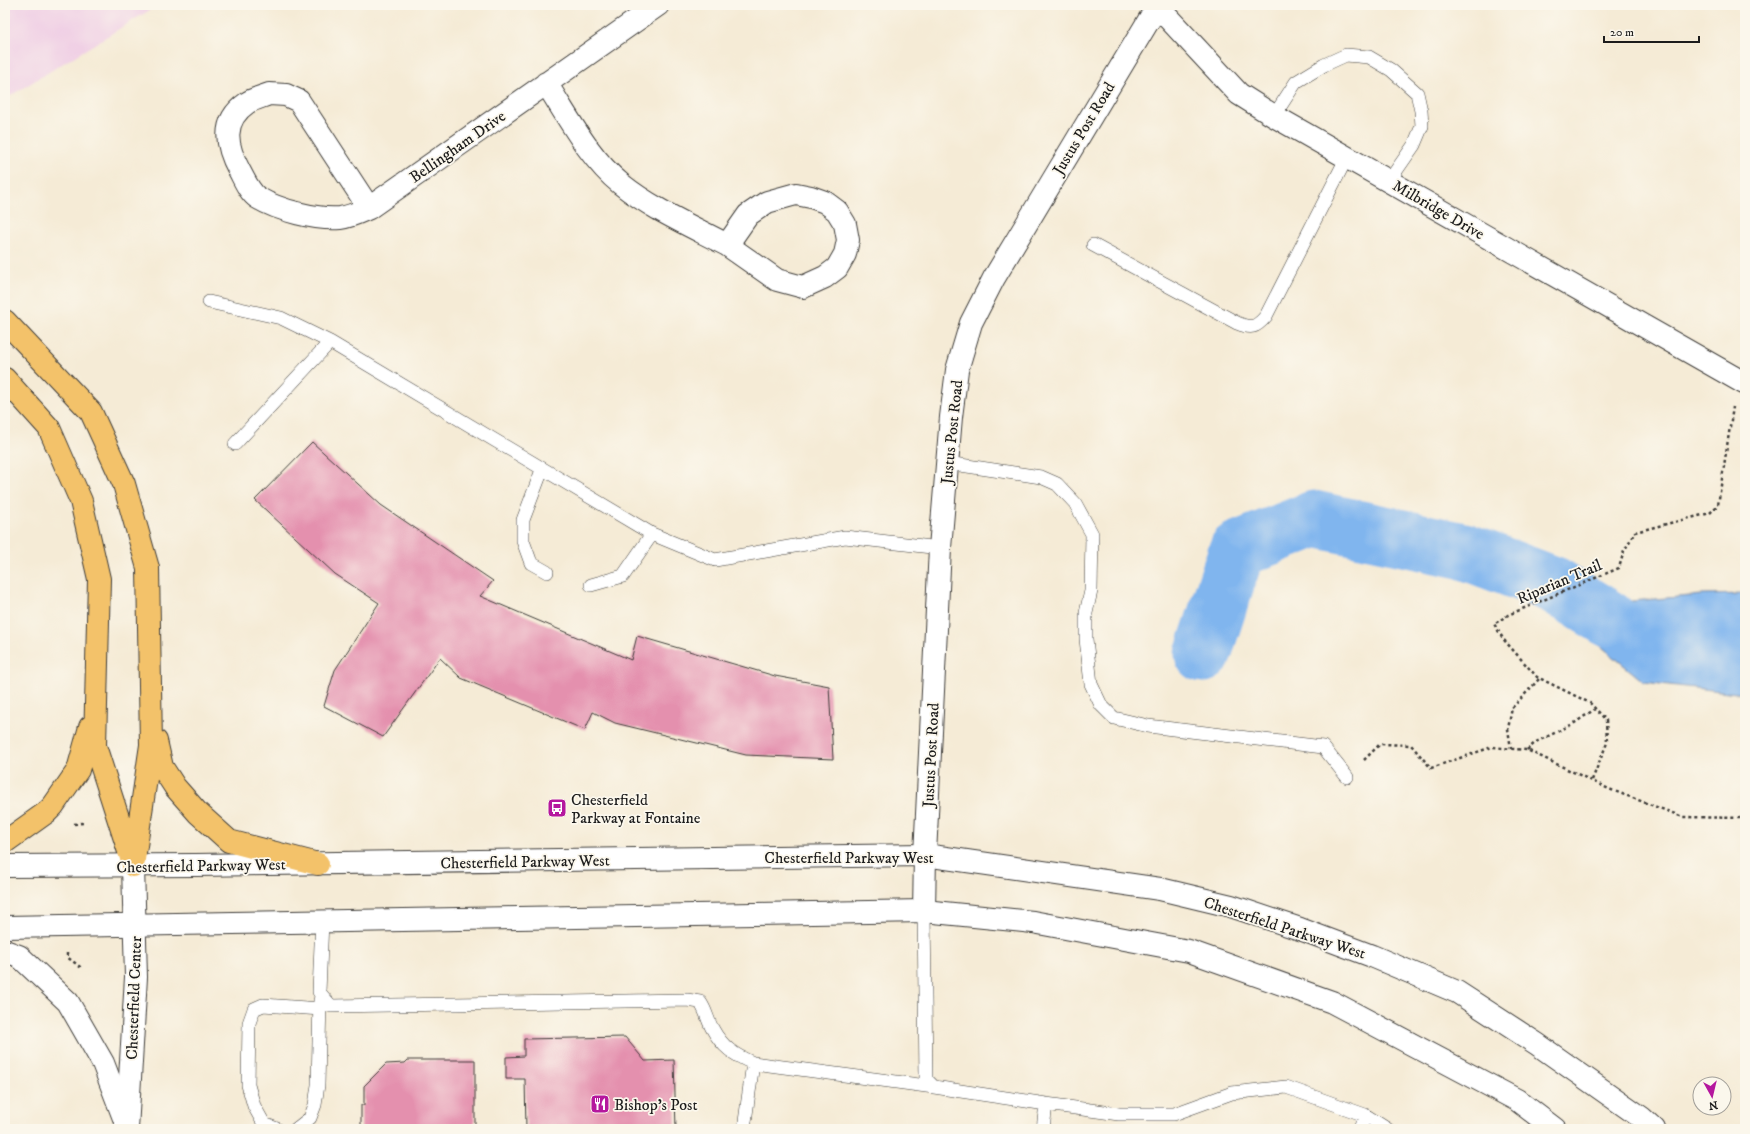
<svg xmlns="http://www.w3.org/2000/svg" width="1750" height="1134" viewBox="0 0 1750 1134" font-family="'IM FELL DW Pica',serif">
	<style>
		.built { fill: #f0d0e5 }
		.water { fill: #80b5ee; stroke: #4e6885 }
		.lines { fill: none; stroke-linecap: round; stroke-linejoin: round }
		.river { stroke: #80b5ee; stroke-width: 57 }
		.building { fill: #e490ae }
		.service-casing { stroke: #3d3b38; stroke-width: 14 }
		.minor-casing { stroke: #3d3b38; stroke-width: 24 }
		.tertiary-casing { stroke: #3d3b38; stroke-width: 24 }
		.primary-casing { stroke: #3d3b38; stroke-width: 24 }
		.path { stroke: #3d3b38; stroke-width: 2.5; stroke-dasharray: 3 3; stroke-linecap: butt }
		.service { stroke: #fff; stroke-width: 13 }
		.minor { stroke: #fff; stroke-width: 22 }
		.tertiary { stroke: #fff; stroke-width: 22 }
		.primary { stroke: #f3c26a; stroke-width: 22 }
		.labels { text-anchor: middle; stroke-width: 3.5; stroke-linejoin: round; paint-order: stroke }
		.street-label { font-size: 16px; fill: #1c1c1c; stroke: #fbf7ec }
		.poi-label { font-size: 16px; fill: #1c1c1c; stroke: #fbf7ec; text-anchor: start }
	</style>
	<rect width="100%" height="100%" fill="#fbf7ec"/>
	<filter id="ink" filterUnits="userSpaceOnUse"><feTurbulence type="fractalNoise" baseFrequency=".025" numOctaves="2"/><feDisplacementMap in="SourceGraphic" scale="8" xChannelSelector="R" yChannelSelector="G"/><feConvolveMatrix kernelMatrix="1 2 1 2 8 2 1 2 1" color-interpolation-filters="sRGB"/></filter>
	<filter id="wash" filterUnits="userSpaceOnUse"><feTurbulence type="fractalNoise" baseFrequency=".012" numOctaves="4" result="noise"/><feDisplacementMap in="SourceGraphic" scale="16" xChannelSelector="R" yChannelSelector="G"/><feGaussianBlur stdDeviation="0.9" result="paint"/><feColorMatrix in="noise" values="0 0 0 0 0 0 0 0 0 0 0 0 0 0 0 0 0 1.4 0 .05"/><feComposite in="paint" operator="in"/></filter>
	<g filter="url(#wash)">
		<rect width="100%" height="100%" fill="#f5ebd6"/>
		<path class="built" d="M5 5H158L5 99Z"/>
		<path class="water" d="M1745 594V694L1644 682 1596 642 1620 602 1702 595Z"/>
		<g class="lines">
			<path class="river" d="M1203 654 1237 550 1314 519 1464 551 1554 585 1609 619"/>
		</g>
		<g id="blocks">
			<path class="building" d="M312 442 381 505 493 581 480 596 631 660 637 636 775 676 829 686 833 759 746 755 615 723 593 712 585 730 461 678 440 658 383 737 324 706 335 670 379 603 335 574 255 500Z
				M625 1037 645 1061 674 1060 676 1129H526L525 1079H506V1057L524 1056V1039Z
				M408 1060H475V1129H361V1105H364V1086L386 1064 405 1063Z"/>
		</g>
	</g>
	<g filter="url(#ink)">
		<use href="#blocks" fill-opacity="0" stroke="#3d3b38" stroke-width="1"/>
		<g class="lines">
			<g class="service-casing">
				<path id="service" d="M1274 116 1296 82 1324 65 1346 55 1369 57 1391 70 1417 93 1421 111 1422 126 1414 145 1389 181
					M1093 245 1237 323C1251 329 1256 328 1266 316L1347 157
					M209 302 281 318 330 342 652 534 715 560 845 537 940 548
					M235 444 330 342
					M947 463 1041 477 1057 484 1075 503 1092 534 1091 591 1086 613V639L1091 684 1101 705 1114 718 1148 726 1323 747 1347 777
					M542 470 523 520V541L531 563 547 572
					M591 585 623 576 652 534
					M924 911 926 1079 934 1087 1046 1104 1043 1129
					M322 921 319 992 331 1006 687 1000 700 1002C706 1010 707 1019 712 1028 722 1047 734 1055 753 1063L934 1087
					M1046 1104 1119 1114H1174L1232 1093 1286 1087 1365 1115 1360 1129
					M1365 1115 1387 1129
					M277 1129 264 1124 254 1106 248 1085 249 1023 254 1009 263 1005 321 1009
					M296 1129 310 1118 315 1105 318 1085 320 1000
					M744 1129 753 1063"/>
			</g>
			<g class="minor-casing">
				<path id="minor" d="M1156 5 1239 94 1274 116 1744 383
					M546 83C568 117 589 158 621 184 652 209 691 226 727 245
					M269 94 286 95 299 101 369 208C360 212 349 217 340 218 316 220 278 210 258 198 249 192 244 179 239 170 226 146 221 121 247 103 253 99 262 97 269 94Z
					M796 194 811 197 825 202 837 211 845 224 848 240 845 254 837 268 825 277 803 287 777 280 727 245 748 215 767 202Z
					M369 208 658 5
					M924 911 925 855 940 548 951 417 957 370 971 323 994 278 1158 5
					M127 1129 136 977 133 866"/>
			</g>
			<g class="tertiary-casing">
				<path id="tertiary" d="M5 866 196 865 925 855 1160 889 1231 906 1300 929 1372 956 1457 992 1537 1044 1642 1118 1654 1129
					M5 927 924 911 1033 922 1189 951 1332 1002 1517 1100 1555 1129
					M5 951 19 956 68 1002 103 1063 127 1126"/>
			</g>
			<g class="primary-casing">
				<path id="primary" d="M5 321 91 412 124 484 148 568 151 745 133 866
					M5 379 49 428 81 501 99 579 95 746 132 861
					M156 741 162 767 175 787 198 813 229 841 318 864
					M5 842 47 812 53 806 78 770 90 727"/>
			</g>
			<path class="path" d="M1511 749 1508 729 1512 708 1540 678
				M1527 750 1536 742 1573 724 1595 709
				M1364 760 1380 744 1411 745 1431 768 1492 747 1527 750 1609 789 1683 817 1745 818
				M1592 780 1607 743 1606 720 1590 703 1537 677 1504 640 1494 624 1508 615 1619 568 1624 551 1635 532 1710 513 1718 505 1733 407
				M74 824 83 823
				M67 953V957L83 969"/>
			<use href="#service" class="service"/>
			<use href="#minor" class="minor"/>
			<use href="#tertiary" class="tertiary"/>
			<use href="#primary" class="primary"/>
		</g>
	</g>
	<defs>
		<g id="bus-square" transform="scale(1)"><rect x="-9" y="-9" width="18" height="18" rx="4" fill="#b5179e" stroke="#fbf7ec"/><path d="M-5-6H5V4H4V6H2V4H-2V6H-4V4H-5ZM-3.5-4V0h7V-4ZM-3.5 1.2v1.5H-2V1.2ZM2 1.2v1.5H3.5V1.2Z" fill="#fff"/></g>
		<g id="restaurant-square" transform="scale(1)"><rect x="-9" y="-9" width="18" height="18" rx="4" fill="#b5179e" stroke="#fbf7ec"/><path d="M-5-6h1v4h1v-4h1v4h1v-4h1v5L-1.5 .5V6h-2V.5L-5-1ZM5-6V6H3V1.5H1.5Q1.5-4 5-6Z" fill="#fff"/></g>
	</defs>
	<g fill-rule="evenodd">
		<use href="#bus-square" x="557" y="808"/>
		<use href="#restaurant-square" x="600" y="1104"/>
	</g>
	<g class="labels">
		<g class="street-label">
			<text transform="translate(1083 128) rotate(-59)" y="6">Justus Post Road</text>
			<text transform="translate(457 146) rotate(-35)" y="6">Bellingham Drive</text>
			<text transform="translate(1439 209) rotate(30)" y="6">Milbridge Drive</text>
			<text transform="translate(951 432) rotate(-84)" y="6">Justus Post Road</text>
			<text transform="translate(1559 581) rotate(-23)" y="6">Riparian Trail</text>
			<text transform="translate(930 755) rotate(-87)" y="6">Justus Post Road</text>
			<text x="849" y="863">Chesterfield Parkway West</text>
			<text transform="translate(525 861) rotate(-1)" y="6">Chesterfield Parkway West</text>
			<text transform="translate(201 865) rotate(-1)" y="6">Chesterfield Parkway West</text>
			<text transform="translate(1285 927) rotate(18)" y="6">Chesterfield Parkway West</text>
			<text transform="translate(133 998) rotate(-88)" y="6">Chesterfield Center</text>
		</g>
		<g class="poi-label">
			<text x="571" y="805">Chesterfield<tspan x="571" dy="18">Parkway at Fontaine</tspan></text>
			<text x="614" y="1110">Bishop's Post</text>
		</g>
	</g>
	<rect width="1750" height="1134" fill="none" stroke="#fbf7ec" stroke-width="20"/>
	<g transform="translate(1712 1096) rotate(172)"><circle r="19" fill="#fbf7ec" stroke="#a29f99"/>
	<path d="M0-3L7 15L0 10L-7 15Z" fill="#b5179e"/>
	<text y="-6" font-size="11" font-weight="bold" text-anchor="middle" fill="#1c1c1c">N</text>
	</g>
	<path d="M1604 36v6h95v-6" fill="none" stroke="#1c1c1c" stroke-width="2"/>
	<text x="1610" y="36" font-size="12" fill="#1c1c1c" stroke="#fbf7ec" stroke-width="3" paint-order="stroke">20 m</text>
</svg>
